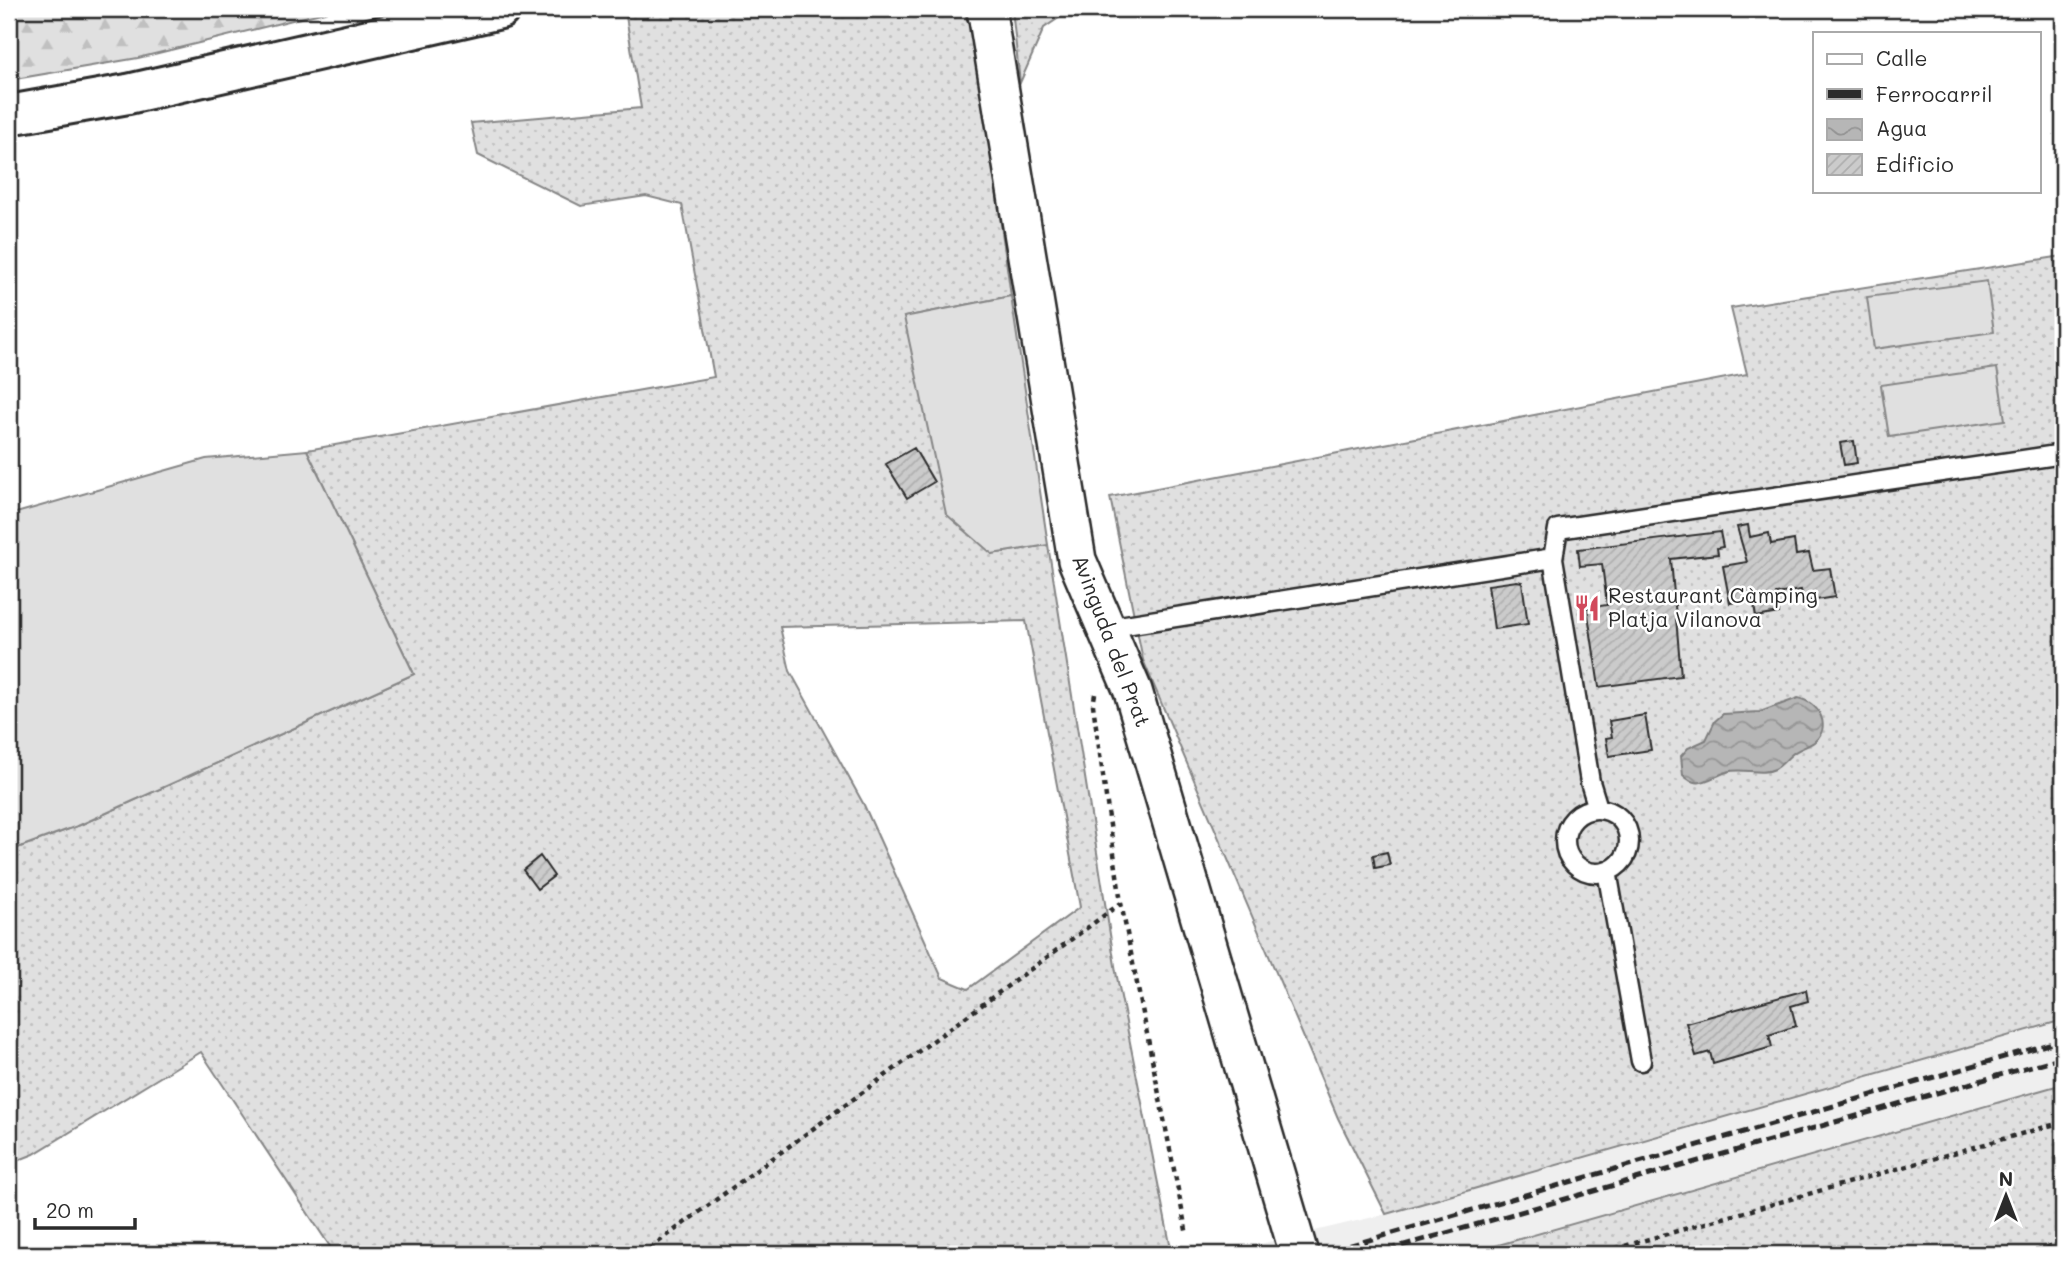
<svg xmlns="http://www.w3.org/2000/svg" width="2072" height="1263" viewBox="0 0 2072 1263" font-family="Mali,sans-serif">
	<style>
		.built { fill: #efefef }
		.grass { fill: url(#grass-dots); stroke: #868686; stroke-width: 2; fill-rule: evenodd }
		.forest { fill: url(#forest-firs); stroke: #868686; stroke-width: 2 }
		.garden { fill: #e0e0e0; stroke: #868686; stroke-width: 2 }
		.water { fill: url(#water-waves); stroke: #7e7e7e; stroke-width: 2 }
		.building { fill: url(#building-hatch); stroke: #2b2b2b; stroke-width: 2 }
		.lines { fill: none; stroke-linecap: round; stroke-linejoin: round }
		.lane-casing { stroke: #2b2b2b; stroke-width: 23 }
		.street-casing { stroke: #2b2b2b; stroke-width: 42 }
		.secondary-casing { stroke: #2b2b2b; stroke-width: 44 }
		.path { stroke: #2b2b2b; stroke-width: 4.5; stroke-dasharray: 5 5; stroke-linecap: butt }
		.lane { stroke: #fff; stroke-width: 18 }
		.street { stroke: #fff; stroke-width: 37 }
		.secondary { stroke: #fff; stroke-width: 38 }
		.rail { stroke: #2b2b2b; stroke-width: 5; stroke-dasharray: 10 5; stroke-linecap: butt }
		.labels { text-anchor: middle; stroke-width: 5; stroke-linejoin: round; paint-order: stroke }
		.poi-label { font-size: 21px; fill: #2b2b2b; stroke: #fff; text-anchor: start }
		.street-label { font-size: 21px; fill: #2b2b2b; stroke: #fff }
	</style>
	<defs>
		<pattern id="grass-dots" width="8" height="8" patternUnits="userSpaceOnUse" patternTransform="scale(1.75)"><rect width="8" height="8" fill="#e0e0e0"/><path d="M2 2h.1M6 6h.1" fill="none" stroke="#c0c0c0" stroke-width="1.8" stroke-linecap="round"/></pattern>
		<pattern id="forest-firs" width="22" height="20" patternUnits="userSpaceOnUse" patternTransform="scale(1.75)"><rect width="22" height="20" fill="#e0e0e0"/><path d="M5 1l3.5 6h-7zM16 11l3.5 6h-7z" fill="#c0c0c0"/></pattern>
		<pattern id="water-waves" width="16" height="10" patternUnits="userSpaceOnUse" patternTransform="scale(1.75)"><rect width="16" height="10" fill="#b6b6b6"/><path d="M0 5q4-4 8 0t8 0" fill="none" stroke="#949494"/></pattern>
		<pattern id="building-hatch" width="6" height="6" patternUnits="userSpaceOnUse" patternTransform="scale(1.75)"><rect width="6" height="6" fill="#cbcbcb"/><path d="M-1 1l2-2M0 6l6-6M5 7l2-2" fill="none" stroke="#aeaeae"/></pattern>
	</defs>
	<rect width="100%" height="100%" fill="#fff"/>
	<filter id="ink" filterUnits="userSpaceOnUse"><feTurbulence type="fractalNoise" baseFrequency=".0143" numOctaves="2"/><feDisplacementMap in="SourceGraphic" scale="14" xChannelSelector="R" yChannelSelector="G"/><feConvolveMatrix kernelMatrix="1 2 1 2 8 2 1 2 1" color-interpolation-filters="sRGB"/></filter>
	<g filter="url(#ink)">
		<path class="built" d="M2063 1020V1084L1467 1254H1218L1386 1214Z"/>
		<path class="grass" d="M631 9H971L1011 296 904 317 992 554 1048 545 1116 972 1172 1254H335L201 1052 34 1154 9 1164V851L80 825 414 674 307 450 714 377 682 205 646 196 581 206 478 155 471 123 641 108 625 10ZM1026 621 1080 907 968 989 942 978 864 805 790 671 780 627Z
			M1012 9H1072L1044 28 1020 83Z
			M2063 256V1020L1386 1214 1338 1118 1143 660 1110 497 1747 374 1731 308Z
			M2063 1084V1254H1467Z"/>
		<path class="forest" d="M9 9H337L138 58 9 80Z"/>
		<path class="garden" d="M1987 281 1994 332 1874 349 1867 297Z
			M1011 296 1048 545 992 554 946 514 904 317Z
			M1997 368 2005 420 1889 437 1881 385Z
			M307 450 414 674 80 825 9 851V515L206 459Z"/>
		<path class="water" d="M1798 698C1818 702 1833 726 1814 742 1807 747 1797 749 1791 755 1785 760 1781 766 1775 769 1761 776 1742 767 1727 772 1710 777 1699 791 1683 775L1681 756 1688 748 1706 740 1715 721 1723 714 1760 712Z"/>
		<path class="building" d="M1854 441 1857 463 1844 465 1840 443Z
			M914 448 934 482 907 498 886 464Z
			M1748 525 1750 537 1769 533 1771 544 1794 540 1796 555 1809 553 1813 570 1830 568 1835 597 1803 602 1801 590 1776 594 1779 613 1756 617 1753 599 1730 603 1723 566 1747 562 1737 527Z
			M1720 532 1723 547 1717 548 1718 554 1671 559 1681 676 1599 687 1587 608 1607 605 1602 564 1580 566 1578 549Z
			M1517 581 1522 582 1528 624 1494 629 1488 585Z
			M1645 715 1651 750 1609 756 1606 738 1612 737 1609 721Z
			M1387 852 1390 865 1375 868 1373 855Z
			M540 856 554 876 537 889 523 870Z
			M1806 990 1808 1001 1791 1006 1796 1026 1769 1035 1772 1047 1713 1064 1710 1052 1696 1056 1686 1023Z"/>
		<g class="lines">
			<g class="lane-casing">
				<path id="lane" d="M1106 628 1553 558
					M1598 808 1590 782 1553 558 1558 529 2063 454
					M1565 841a32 32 0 1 1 64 0a32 32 0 1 1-64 0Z
					M1607 871 1641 1061"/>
			</g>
			<g class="street-casing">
				<path id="street" d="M987 13 1077 560 1133 691 1299 1254"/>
			</g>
			<g class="secondary-casing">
				<path id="secondary" d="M987 13 989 9
					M9 115 128 94 500 9"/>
			</g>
			<path class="path" d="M1095 694 1093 705 1121 903 1187 1235
				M642 1254 1121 903
				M1596 1254 2063 1122
				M2027 1254 2058 1243 2063 1244"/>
			<use href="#lane" class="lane"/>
			<use href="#street" class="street"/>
			<use href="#secondary" class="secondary"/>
			<path class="rail" d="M1320 1254 2063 1040
				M1373 1254 2063 1057"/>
		</g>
	</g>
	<defs>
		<g id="restaurant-bare" transform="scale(2.1)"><path d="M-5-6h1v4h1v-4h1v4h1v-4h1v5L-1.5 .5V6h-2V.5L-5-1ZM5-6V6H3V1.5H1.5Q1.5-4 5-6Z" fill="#d1495b" stroke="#fff" stroke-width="2.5" paint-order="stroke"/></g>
	</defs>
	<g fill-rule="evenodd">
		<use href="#restaurant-bare" x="1587" y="608"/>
	</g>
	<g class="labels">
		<g class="poi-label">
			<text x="1608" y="603">Restaurant Càmping<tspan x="1608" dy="24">Platja Vilanova</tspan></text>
		</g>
		<g class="street-label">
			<text transform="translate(1111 641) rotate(69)" y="7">Avinguda del Prat</text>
		</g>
	</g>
	<rect width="2072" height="1263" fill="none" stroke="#fff" stroke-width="35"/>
	<rect x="18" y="18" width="2037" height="1228" fill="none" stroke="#2b2b2b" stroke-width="2.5" filter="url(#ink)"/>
	<rect x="1813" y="32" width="228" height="161" fill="#ffffff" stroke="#aaaaaa" stroke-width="2"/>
	<rect x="1827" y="54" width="35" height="10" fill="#ffffff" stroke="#aaaaaa" stroke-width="2"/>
	<text x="1876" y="66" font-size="21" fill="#2b2b2b">Calle</text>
	<rect x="1827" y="89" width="35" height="10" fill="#2b2b2b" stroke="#aaaaaa" stroke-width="2"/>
	<text x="1876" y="102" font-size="21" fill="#2b2b2b">Ferrocarril</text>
	<rect x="1827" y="119" width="35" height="21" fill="url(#water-waves)" stroke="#aaaaaa" stroke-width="2"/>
	<text x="1876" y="136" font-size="21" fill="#2b2b2b">Agua</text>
	<rect x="1827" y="154" width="35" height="21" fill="url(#building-hatch)" stroke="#aaaaaa" stroke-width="2"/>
	<text x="1876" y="172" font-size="21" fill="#2b2b2b">Edificio</text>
	<g transform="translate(2006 1196)" stroke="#ffffff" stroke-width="5" paint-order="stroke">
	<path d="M0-5L12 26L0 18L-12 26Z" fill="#2b2b2b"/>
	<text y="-10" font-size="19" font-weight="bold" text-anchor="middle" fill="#2b2b2b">N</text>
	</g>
	<path d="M35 1218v10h100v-10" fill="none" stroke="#2b2b2b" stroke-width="3.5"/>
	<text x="46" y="1218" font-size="21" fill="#2b2b2b" stroke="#ffffff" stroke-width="5" paint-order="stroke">20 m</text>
</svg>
